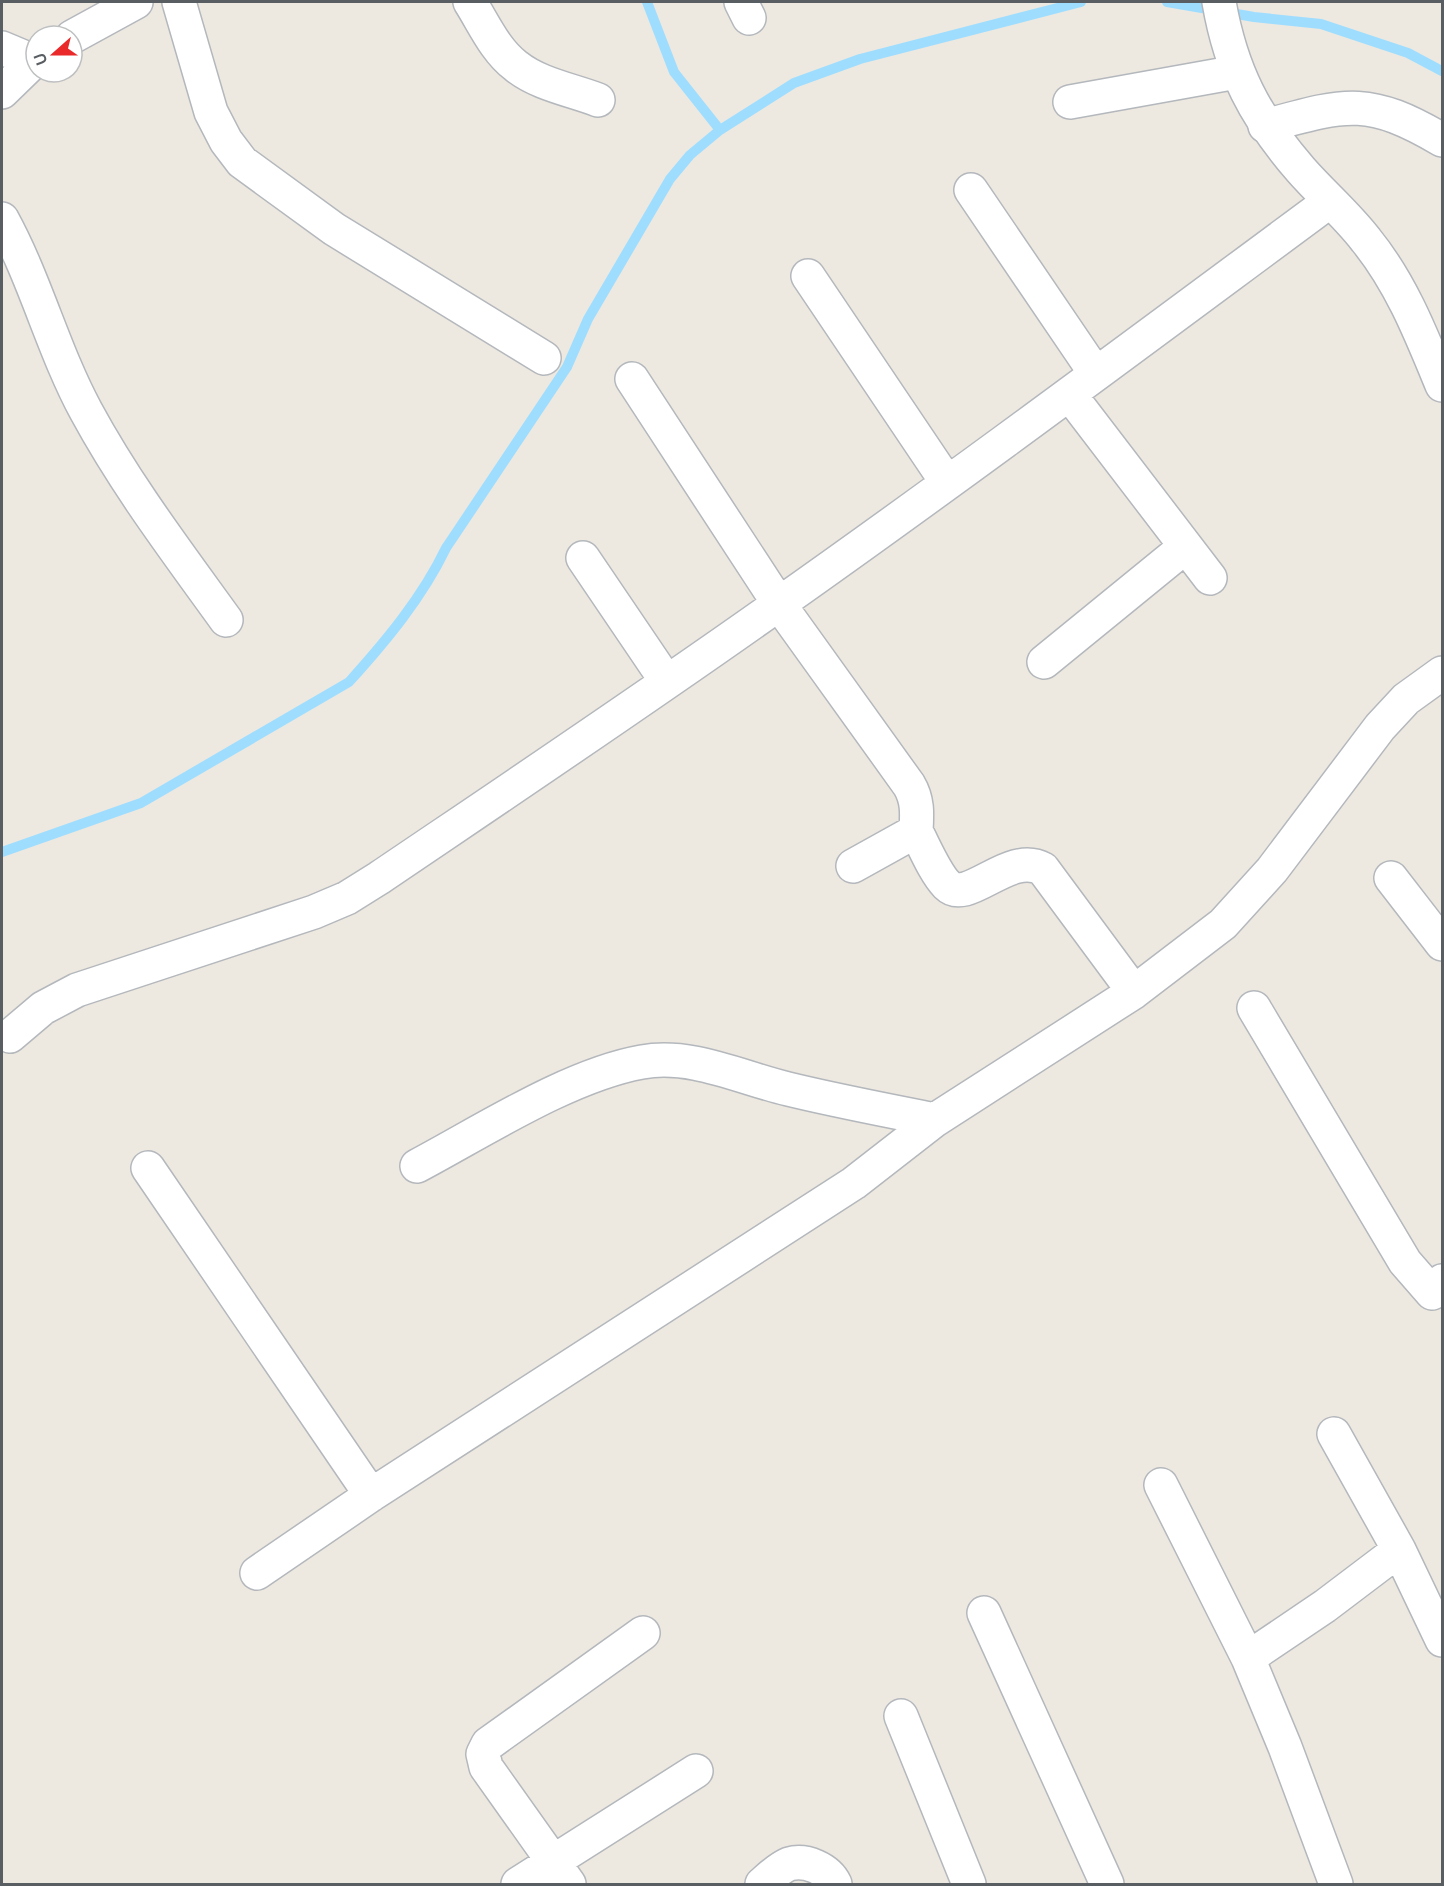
<svg xmlns="http://www.w3.org/2000/svg" width="1444" height="1886" viewBox="0 0 1444 1886" font-family="Cabin,sans-serif">
	<style>
		.lines { fill: none; stroke-linecap: round; stroke-linejoin: round }
		.stream { stroke: #9fddff; stroke-width: 10 }
		.street-casing { stroke: #b4b8bc; stroke-width: 36 }
		.secondary-casing { stroke: #b3b7bc; stroke-width: 36 }
		.street { stroke: #fff; stroke-width: 33 }
		.secondary { stroke: #fff; stroke-width: 33 }
	</style>
	<rect width="100%" height="100%" fill="#ede9e1"/>
	<g class="lines">
		<path class="stream" d="M647 2 674 72 720 130
			M1167 2 1254 17 1321 24 1408 53 1442 71
			M2 852 141 803 349 682C386 641 422 598 446 548L567 367 588 319 670 179 690 155 720 130 794 83 860 59 1081 2"/>
		<g class="street-casing">
			<path id="street" d="M179 2 211 112 226 141 242 162 334 229 544 358
				M470 2C484 24 495 50 516 66 538 84 572 90 598 100
				M741 2 749 18
				M72 37 136 2
				M2 48 33 61
				M2 92 36 59
				M1070 102 1237 72
				M1265 126C1346 104 1367 96 1442 140
				M971 190 1096 374
				M2 219C36 281 53 350 86 411 126 485 177 552 226 620
				M808 276 946 481
				M632 379 779 604 909 785C918 800 917 814 916 831
				M1070 395 1210 578
				M583 558 667 682
				M1044 662 1185 547
				M853 866 916 831C924 846 935 873 947 885 968 906 1009 850 1043 869L1134 992
				M1391 878 1442 944
				M1254 1008 1405 1262 1432 1293 1442 1281
				M10 1036 43 1008 77 990 314 912 347 898 379 878C512 788 645 699 776 606 963 474 1146 337 1330 201
				M417 1166C483 1131 569 1075 642 1062 692 1053 741 1078 788 1089 837 1101 886 1110 935 1120
				M148 1168 371 1495
				M1334 1434 1399 1550
				M1161 1485 1248 1658 1285 1747 1336 1884
				M257 1573 371 1495 854 1183 935 1120 1134 992 1223 924 1272 870 1380 727 1406 699 1442 673
				M984 1613 1107 1884
				M1248 1658 1325 1606 1399 1550 1442 1640
				M901 1716 969 1884
				M518 1884 696 1771
				M569 1884 486 1767 483 1754 488 1744 643 1633
				M762 1884C770 1877 779 1868 789 1864 806 1859 828 1869 835 1884"/>
		</g>
		<g class="secondary-casing">
			<path id="secondary" d="M1219 2C1231 71 1255 117 1301 170 1322 194 1347 215 1366 240 1401 283 1421 334 1442 385"/>
		</g>
		<use href="#street" class="street"/>
		<use href="#secondary" class="secondary"/>
	</g>
	<rect width="1444" height="1886" fill="none" stroke="#595e62" stroke-width="6"/>
	<g transform="translate(54 54) rotate(249)"><circle r="28" fill="#ffffff" stroke="#bdbfc0" stroke-width="1.5"/>
	<path d="M0-4.5L10 22L0 15L-10 22Z" fill="#ea292a"/>
	<text y="-9" font-size="16" font-weight="bold" text-anchor="middle" fill="#595e62">U</text>
	</g>
</svg>
